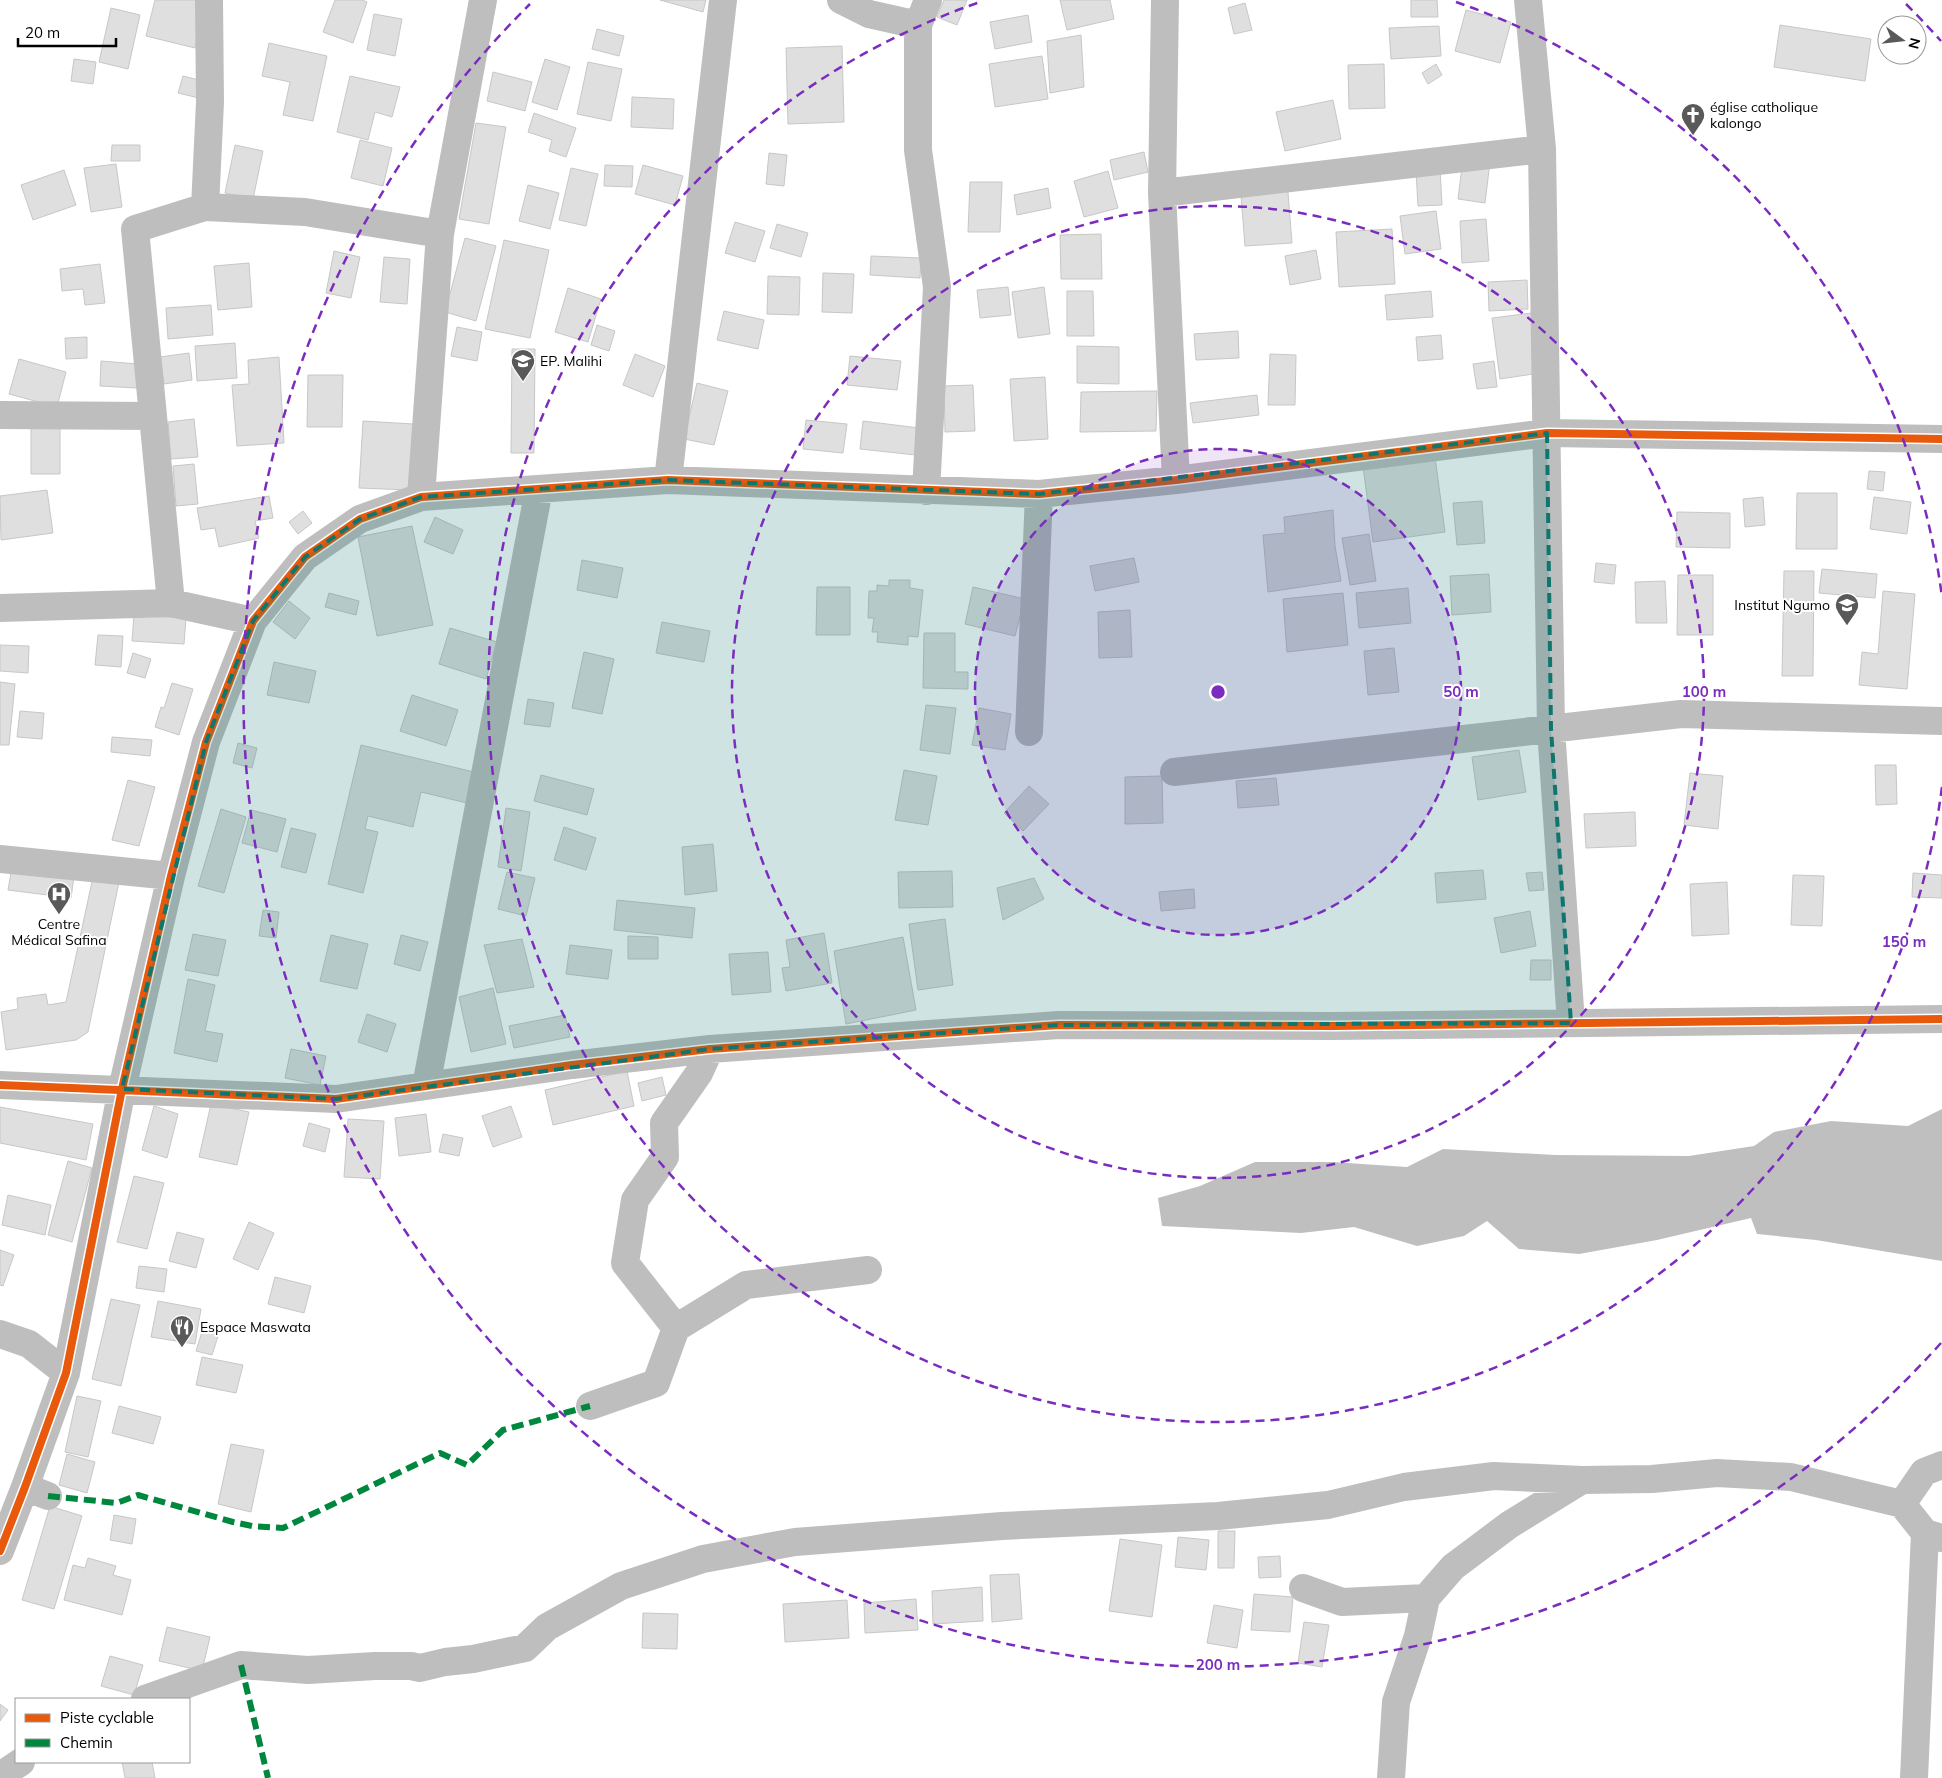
<svg xmlns="http://www.w3.org/2000/svg" width="1942" height="1778" viewBox="0 0 1942 1778" font-family="Mulish,sans-serif">
	<style>
		.water { fill: #bfbfbf }
		.building { fill: #dfdfdf; stroke: #c7c7c7 }
		.lines { fill: none; stroke-linecap: round; stroke-linejoin: round }
		.minor { stroke: #bebebe; stroke-width: 28 }
		.quiet { stroke: #00873e; stroke-width: 6; stroke-dasharray: 12 6; stroke-linecap: butt }
		.cycleway-casing { stroke: #fff; stroke-width: 11 }
		.cycleway { stroke: #e8590c; stroke-width: 8 }
		.marked { fill: #0f766e; fill-opacity: 0.2; stroke: #0f766e; stroke-width: 4; stroke-dasharray: 10 6; stroke-linejoin: round }
		.ring { fill: none; stroke: #7b2cbf; stroke-width: 2.5; stroke-dasharray: 9 6 }
		.labels { text-anchor: middle; stroke-width: 4; stroke-linejoin: round; paint-order: stroke }
		.poi-label { font-size: 14px; fill: #000; stroke: #fff; text-anchor: start }
		.centre { fill: #7b2cbf; stroke: #fff; stroke-width: 2.5 }
		.ring-label { font-size: 15px; text-anchor: middle; font-weight: bold; fill: #7b2cbf; stroke: #fff; stroke-width: 4; stroke-linejoin: round; paint-order: stroke }
	</style>
	<rect width="100%" height="100%" fill="#fff"/>
	<path class="water" d="M1942 1109V1261L1816 1240 1757 1234 1751 1218 1657 1240 1579 1254 1519 1249 1487 1221 1464 1236 1417 1246 1354 1227 1301 1233 1162 1226 1158 1198 1200 1186 1255 1162H1332L1407 1167 1443 1149 1555 1155 1689 1156 1754 1146 1774 1132 1831 1121 1908 1126Z"/>
	<path class="building" d="M155 0H207L195 48 146 36Z
		M335 0H362L367 2 353 43 323 32Z
		M660 0H706L703 12Z
		M944 0H967L957 25 937 17Z
		M1060 0H1110L1114 19 1067 30Z
		M1411 0H1437L1438 17H1411Z
		M1245 3 1252 30 1234 34 1228 8Z
		M111 8 140 15 128 69 99 62Z
		M1466 10 1511 22 1500 63 1455 51Z
		M374 14 402 19 395 56 367 50Z
		M1028 15 1032 42 995 49 990 22Z
		M1780 25 1871 39 1865 81 1774 67Z
		M1439 26 1441 56 1391 59 1389 28Z
		M597 29 624 36 619 56 592 49Z
		M1081 35 1084 87 1050 93 1047 41Z
		M269 43 327 56 313 121 283 115 290 82 262 76Z
		M842 46 844 122 788 124 786 48Z
		M1042 56 1048 99 995 107 989 64Z
		M74 59 96 62 93 84 71 81Z
		M545 59 570 67 557 110 532 102Z
		M588 62 622 69 611 121 577 114Z
		M1384 64 1385 108 1349 109 1348 65Z
		M1436 64 1442 75 1428 84 1422 73Z
		M493 72 532 82 525 111 487 101Z
		M183 76 203 81 199 98 178 93Z
		M350 76 400 87 392 117 375 112 368 140 337 132Z
		M632 97 674 99 673 129 631 127Z
		M1333 100 1341 139 1285 151 1276 112Z
		M534 113 576 128 566 157 549 151 552 140 528 132Z
		M476 123 506 127 489 224 459 219Z
		M360 140 392 148 383 186 351 178Z
		M112 145H140V161H111Z
		M235 145 263 151 253 199 225 193Z
		M1144 152 1148 172 1114 180 1110 160Z
		M769 153 787 155 784 186 766 184Z
		M1463 159 1490 162 1485 203 1458 199Z
		M116 164 122 207 91 212 84 168Z
		M605 165 633 166 632 187 604 186Z
		M643 165 683 176 675 205 635 194Z
		M571 168 598 174 586 226 559 220Z
		M1440 169 1442 205 1418 206 1416 171Z
		M64 170 76 205 33 220 21 185Z
		M1108 171 1118 208 1084 217 1074 181Z
		M1287 180 1292 243 1245 246 1240 183Z
		M970 182H1002L1000 232H968Z
		M528 185 559 193 550 229 519 221Z
		M1048 188 1051 208 1017 215 1014 195Z
		M1436 211 1441 249 1405 254 1400 216Z
		M1486 219 1489 261 1462 263 1460 221Z
		M735 222 765 231 755 262 725 253Z
		M777 224 808 233 801 257 770 248Z
		M1392 229 1395 284 1339 287 1336 232Z
		M1101 234 1102 279H1061L1060 235Z
		M465 238 496 246 476 321 445 312Z
		M504 240 549 250 530 338 485 329Z
		M1316 250 1321 279 1290 285 1285 256Z
		M334 251 360 257 351 298 326 293Z
		M871 256 921 258 920 278 870 275Z
		M384 257 410 259 407 304 380 302Z
		M249 263 252 307 218 310 214 266Z
		M100 264 105 303 85 305 83 289 62 291 60 269Z
		M823 273 854 274 852 313 822 312Z
		M768 276 800 277 799 315 767 314Z
		M1527 280 1528 309 1489 311 1488 282Z
		M1008 287 1011 315 980 318 977 290Z
		M1044 287 1050 334 1018 338 1012 292Z
		M568 288 601 299 588 342 555 332Z
		M1067 291H1093L1094 336H1067Z
		M1431 291 1433 317 1387 320 1385 295Z
		M211 305 213 335 168 339 166 308Z
		M724 311 764 320 758 349 717 340Z
		M1532 313 1540 373 1500 379 1492 318Z
		M597 325 615 331 609 351 591 345Z
		M457 327 482 332 477 361 451 356Z
		M1238 331 1239 358 1196 360 1194 334Z
		M1441 335 1443 359 1418 361 1416 337Z
		M87 337V358L66 359 65 338Z
		M235 343 237 378 197 381 195 346Z
		M1077 346 1119 347V384L1077 383Z
		M512 349H535L534 453H511Z
		M189 353 192 380 164 384 160 357Z
		M635 354 665 366 653 397 623 385Z
		M1270 354 1296 355 1295 405H1268Z
		M850 356 901 361 897 390 847 385Z
		M279 357 284 443 237 446 232 385 249 384 248 360Z
		M19 359 66 372 57 407 9 394Z
		M101 361 138 364 137 388 100 386Z
		M1494 361 1497 387 1477 389 1473 364Z
		M308 375H343L342 427H307Z
		M1045 377 1048 439 1014 441 1010 379Z
		M697 383 728 391 714 445 684 439Z
		M973 385 975 431 945 432 944 386Z
		M1157 391 1156 431 1080 432 1081 392Z
		M1257 395 1259 415 1193 423 1190 403Z
		M194 419 198 457 171 459 168 422Z
		M806 420 847 424 843 453 803 449Z
		M363 421 413 424 409 490 359 488Z
		M863 421 919 428 916 455 860 449Z
		M31 427H60V474H31Z
		M1434 449 1445 532 1373 542 1362 459Z
		M194 464 198 504 176 506 173 466Z
		M1869 471 1885 472 1883 491 1867 489Z
		M47 490 53 533 1 540 0 496Z
		M1797 493H1837V549H1796Z
		M269 496 273 518 255 521 259 538 219 547 215 528 201 530 197 508Z
		M1763 497 1765 525 1745 527 1743 499Z
		M1874 497 1911 502 1907 534 1870 529Z
		M1482 501 1485 543 1457 545 1453 503Z
		M1333 510 1335 546 1341 581 1268 592 1263 535 1285 533 1284 517Z
		M303 511 312 523 298 534 289 522Z
		M1677 512 1730 513V548L1676 547Z
		M435 517 463 530 453 554 424 542Z
		M412 526 433 625 377 636 358 537Z
		M1369 534 1376 581 1350 585 1342 538Z
		M1134 558 1139 582 1095 591 1090 566Z
		M582 560 623 568 617 598 577 590Z
		M1596 563 1616 565 1614 584 1594 582Z
		M1822 569 1877 574 1875 598 1819 593Z
		M1784 571H1814L1813 676H1782Z
		M1489 574 1491 612 1452 615 1450 576Z
		M1678 575H1713V635H1677Z
		M889 580H910V588L923 590 918 637 908 636V645L877 642 878 632H872L874 618H868L869 591H877V585L889 586Z
		M1665 581 1667 623H1636L1635 582Z
		M817 587H850V635H816Z
		M973 587 1025 599 1015 636 965 624Z
		M1408 588 1411 623 1359 628 1356 593Z
		M1883 591 1915 594 1907 689 1859 685 1862 652 1878 654Z
		M329 593 359 601 356 615 325 607Z
		M1343 593 1348 645 1287 652 1283 599Z
		M289 601 310 618 295 639 273 622Z
		M1130 610 1132 657 1099 658 1098 612Z
		M134 615 186 618 184 644 132 641Z
		M662 622 710 631 704 662 656 653Z
		M450 628 497 642 486 679 439 664Z
		M924 633H955V672H968V689L923 688Z
		M98 635 123 636 121 667 95 665Z
		M0 645 29 646 28 673 0 671Z
		M1394 648 1399 692 1368 695 1364 651Z
		M584 652 614 659 602 714 572 708Z
		M133 653 151 659 145 678 127 673Z
		M274 662 316 671 309 703 267 695Z
		M0 682 15 684 9 745H0Z
		M172 683 193 689 179 735 155 727 161 707 164 708Z
		M412 695 458 710 446 746 400 731Z
		M528 699 554 703 550 727 524 724Z
		M926 705 956 708 950 754 920 750Z
		M979 708 1011 714 1005 750 972 745Z
		M20 711 44 713 42 739 17 737Z
		M112 737 152 740 150 756 111 752Z
		M238 743 257 748 252 768 233 763Z
		M361 745 474 772 467 803 421 792 413 827 368 816 365 829 378 832 363 893 328 884Z
		M1519 750 1526 792 1478 800 1472 757Z
		M1875 765H1896L1897 804 1876 805Z
		M904 770 937 776 928 825 895 820Z
		M1690 773 1723 776 1718 829 1684 825Z
		M541 775 594 789 587 815 534 801Z
		M1162 776 1163 823 1125 824V777Z
		M1276 778 1279 805 1238 808 1236 781Z
		M128 780 155 787 139 846 112 840Z
		M1029 786 1049 804 1023 831 1004 813Z
		M506 808 530 812 521 871 498 867Z
		M221 809 246 817 224 893 198 886Z
		M251 810 286 819 277 852 242 843Z
		M1635 812 1636 846 1586 848 1584 814Z
		M564 827 596 838 586 870 554 860Z
		M291 828 316 834 306 873 281 867Z
		M713 844 717 891 685 895 682 847Z
		M13 861 75 869 71 898 8 890Z
		M1483 870 1486 899 1437 903 1435 873Z
		M952 871 953 907 899 908 898 872Z
		M507 872 535 878 526 916 498 909Z
		M1542 872 1544 890 1529 891 1526 873Z
		M1913 873 1942 875V898L1912 897Z
		M1793 875 1824 876 1822 926 1791 925Z
		M93 877 119 882 88 1032 76 1040 6 1050 1 1012 18 1009 17 998 46 994 48 1005 66 1002Z
		M1034 878 1044 899 1003 920 997 888Z
		M1727 882 1729 934 1692 936 1690 884Z
		M1194 889 1195 908 1161 911 1159 892Z
		M617 900 695 908 692 938 614 930Z
		M263 910 279 912 276 938 259 936Z
		M1530 911 1536 946 1501 953 1494 918Z
		M945 919 953 985 918 990 909 924Z
		M824 933 832 983 786 991 782 968 790 967 786 940Z
		M193 934 226 940 218 976 185 970Z
		M331 935 368 944 357 989 320 981Z
		M401 935 428 942 420 971 394 964Z
		M628 936 658 937V959H628Z
		M903 937 916 1010 846 1024 834 951Z
		M522 939 534 987 497 993 484 945Z
		M570 945 612 950 608 979 566 974Z
		M768 952 771 992 732 995 729 954Z
		M1531 960H1551V980H1530Z
		M188 979 215 985 205 1031 223 1034 217 1062 174 1053Z
		M493 988 506 1044 471 1052 459 997Z
		M367 1014 396 1024 387 1052 358 1042Z
		M565 1015 570 1037 514 1048 509 1026Z
		M291 1049 326 1056 320 1085 285 1078Z
		M627 1071 634 1106 553 1125 545 1090Z
		M662 1077 666 1095 642 1101 638 1083Z
		M211 1104 249 1112 237 1165 199 1157Z
		M154 1106 178 1114 167 1158 142 1150Z
		M511 1106 522 1137 493 1147 482 1116Z
		M0 1107 93 1124 86 1160 0 1143Z
		M426 1114 431 1152 399 1156 395 1118Z
		M348 1119 384 1121 380 1179 344 1177Z
		M309 1123 330 1129 325 1152 303 1146Z
		M443 1134 463 1138 459 1156 439 1152Z
		M68 1161 92 1168 72 1242 48 1235Z
		M134 1176 164 1183 147 1249 117 1242Z
		M8 1195 51 1205 45 1235 2 1225Z
		M249 1222 274 1233 258 1270 233 1259Z
		M177 1232 204 1239 196 1268 169 1261Z
		M0 1250 14 1255 3 1286 0 1285Z
		M139 1266 167 1269 164 1292 136 1288Z
		M275 1277 311 1286 304 1313 268 1304Z
		M111 1299 140 1305 121 1386 92 1379Z
		M158 1301 201 1309 195 1344 151 1337Z
		M205 1322 221 1327 212 1355 196 1351Z
		M202 1357 243 1365 236 1393 196 1385Z
		M77 1396 101 1401 88 1457 65 1452Z
		M119 1406 161 1417 153 1444 112 1433Z
		M231 1444 264 1450 251 1512 218 1504Z
		M67 1454 95 1462 87 1493 59 1485Z
		M50 1506 82 1516 54 1609 22 1600Z
		M114 1515 136 1519 132 1544 110 1540Z
		M1218 1531H1235L1234 1568H1218Z
		M1178 1537 1209 1540 1206 1570 1175 1567Z
		M1120 1539 1162 1545 1152 1617 1109 1611Z
		M1280 1556 1281 1577 1259 1578 1258 1557Z
		M88 1558 116 1566 113 1575 131 1580 122 1615 64 1600 73 1565 85 1568Z
		M1019 1574 1022 1619 992 1622 990 1575Z
		M982 1587 983 1621 933 1624 932 1591Z
		M1254 1594 1293 1597 1290 1632 1251 1630Z
		M916 1599 918 1630 865 1633 864 1603Z
		M847 1600 849 1638 785 1642 783 1604Z
		M1214 1605 1243 1610 1237 1648 1207 1643Z
		M643 1613 678 1614 677 1649 642 1648Z
		M1304 1622 1329 1625 1322 1667 1298 1663Z
		M167 1627 210 1637 202 1671 159 1661Z
		M110 1656 143 1665 134 1695 101 1686Z
		M0 1704 8 1710 0 1721Z
		M122 1762H152L155 1778H125Z"/>
	<g class="lines">
		<path class="minor" d="M841 0 869 14 918 25
			M1165 0 1162 193 1176 480
			M1528 0 1542 149 1551 729 1571 1023
			M1162 193 1542 149
			M205 207 210 102 209 0
			M0 415 153 416
			M668 480 723 0
			M926 491 937 287 918 150V25L928 0
			M421 497 440 234 483 0
			M171 603 135 229 205 207 305 212 440 234
			M0 608 171 603 253 621
			M1029 732 1039 494
			M1174 772 1681 714 1942 721
			M0 859 171 876
			M0 1085 336 1099 572 1065 710 1049 1059 1025 1333 1026 1942 1019
			M426 1086 539 489
			M676 1328 625 1263 635 1200 665 1157 664 1123 699 1073 710 1049
			M0 1334 29 1344 66 1373
			M590 1406 656 1383 676 1328 746 1285 868 1270
			M25 1487 48 1496
			M1902 1504 1924 1472 1942 1465
			M0 1551 25 1487 66 1373 122 1089 171 876 206 742 253 621 305 557 360 519 421 497 668 480 1039 494 1176 480 1547 433 1942 439
			M1303 1588 1342 1602 1426 1598
			M145 1699 241 1665 308 1670 375 1666H411L420 1668 445 1662 473 1659 525 1648 547 1627 621 1586 703 1559 795 1542 1002 1526 1218 1516 1328 1505 1404 1487 1494 1476 1582 1480 1652 1479 1717 1473 1791 1477 1902 1504 1925 1533 1942 1538
			M0 1776 21 1762
			M1391 1778 1396 1702 1418 1636 1426 1598 1453 1567 1509 1525 1582 1480
			M1914 1778 1925 1533"/>
		<path class="quiet" d="M48 1496 117 1503 138 1495 233 1522 252 1526 283 1528 440 1453 467 1465 503 1430 590 1406
			M241 1665 268 1778"/>
		<g class="cycleway-casing">
			<path id="cycleway" d="M0 1085 336 1099 572 1065 710 1049 1059 1025 1333 1026 1942 1019
				M0 1551 25 1487 66 1373 122 1089 171 876 206 742 253 621 305 557 360 519 421 497 668 480 1039 494 1176 480 1547 433 1942 439"/>
		</g>
		<use href="#cycleway" class="cycleway"/>
	</g>
	<path class="marked" d="M1547 433 1551 729 1571 1023 1059 1025 710 1049 336 1099 122 1089 206 742 253 621 305 557 360 519 421 497 668 480 1039 494Z"/>
	<circle cx="1218" cy="692" r="243" fill="#7b2cbf" fill-opacity=".12"/>
	<g class="ring">
		<circle cx="1218" cy="692" r="243"/>
		<circle cx="1218" cy="692" r="486"/>
		<path d="M1942 787A730 730 0 1 1 980 2M1456 2A730 730 0 0 1 1942 597"/>
		<path d="M1941 1343A973 973 0 1 1 530 4M1906 4A973 973 0 0 1 1941 41"/>
	</g>
	<defs>
		<g id="church-pin" transform="scale(1.25)"><path d="M0 17L-7.5 6A9.5 9.5 0 1 1 7.5 6Z" fill="#595959" stroke="#fff"/><path d="M-1.2-6h2.4v3.5h3.3v2.4h-3.3V6h-2.4V-.1h-3.3v-2.4h3.3Z" fill="#fff"/></g>
		<g id="school-pin" transform="scale(1.25)"><path d="M0 17L-7.5 6A9.5 9.5 0 1 1 7.5 6Z" fill="#595959" stroke="#fff"/><path d="M0-5L7-2L0 1L-7-2ZM-4 1L0 2.5L4 1V4Q0 6-4 4Z" fill="#fff"/></g>
		<g id="hospital-pin" transform="scale(1.25)"><path d="M0 17L-7.5 6A9.5 9.5 0 1 1 7.5 6Z" fill="#595959" stroke="#fff"/><path d="M-5-5h3v3.5h4V-5h3V5h-3V1.5h-4V5h-3Z" fill="#fff"/></g>
		<g id="restaurant-pin" transform="scale(1.25)"><path d="M0 17L-7.5 6A9.5 9.5 0 1 1 7.5 6Z" fill="#595959" stroke="#fff"/><path d="M-5-6h1v4h1v-4h1v4h1v-4h1v5L-1.5 .5V6h-2V.5L-5-1ZM5-6V6H3V1.5H1.5Q1.5-4 5-6Z" fill="#fff"/></g>
	</defs>
	<g fill-rule="evenodd">
		<use href="#church-pin" x="1693" y="115"/>
		<use href="#school-pin" x="523" y="361"/>
		<use href="#school-pin" x="1847" y="605"/>
		<use href="#hospital-pin" x="59" y="894"/>
		<use href="#restaurant-pin" x="182" y="1327"/>
	</g>
	<g class="labels">
		<g class="poi-label">
			<text x="1710" y="112">église catholique<tspan x="1710" dy="16">kalongo</tspan></text>
			<text x="540" y="366">EP. Malihi</text>
			<text x="1830" y="610" text-anchor="end">Institut Ngumo</text>
			<text x="59" y="929" text-anchor="middle">Centre<tspan x="59" dy="16">Médical Safina</tspan></text>
			<text x="200" y="1332">Espace Maswata</text>
		</g>
	</g>
	<circle cx="1218" cy="692" r="8" class="centre"/>
	<g class="ring-label">
		<text x="1461" y="697">50 m</text>
		<text x="1704" y="697">100 m</text>
		<text x="1904" y="947">150 m</text>
		<text x="1218" y="1670">200 m</text>
	</g>
	<rect x="15" y="1698" width="175" height="65" fill="#ffffff" stroke="#999999"/>
	<rect x="25" y="1714" width="25" height="8" fill="#e8590c" stroke="#999999"/>
	<text x="60" y="1723" font-size="15" fill="#000000">Piste cyclable</text>
	<rect x="25" y="1739" width="25" height="8" fill="#00873e" stroke="#999999"/>
	<text x="60" y="1748" font-size="15" fill="#000000">Chemin</text>
	<g transform="translate(1902 40) rotate(105)"><circle r="24" fill="#ffffff" stroke="#999999"/>
	<path d="M0-4L9 19L0 12L-9 19Z" fill="#595959"/>
	<text y="-8" font-size="14" font-weight="bold" text-anchor="middle" fill="#000000">N</text>
	</g>
	<path d="M18 38v8h98v-8" fill="none" stroke="#000000" stroke-width="2.5"/>
	<text x="25" y="38" font-size="15" fill="#000000" stroke="#ffffff" stroke-width="4" paint-order="stroke">20 m</text>
</svg>
